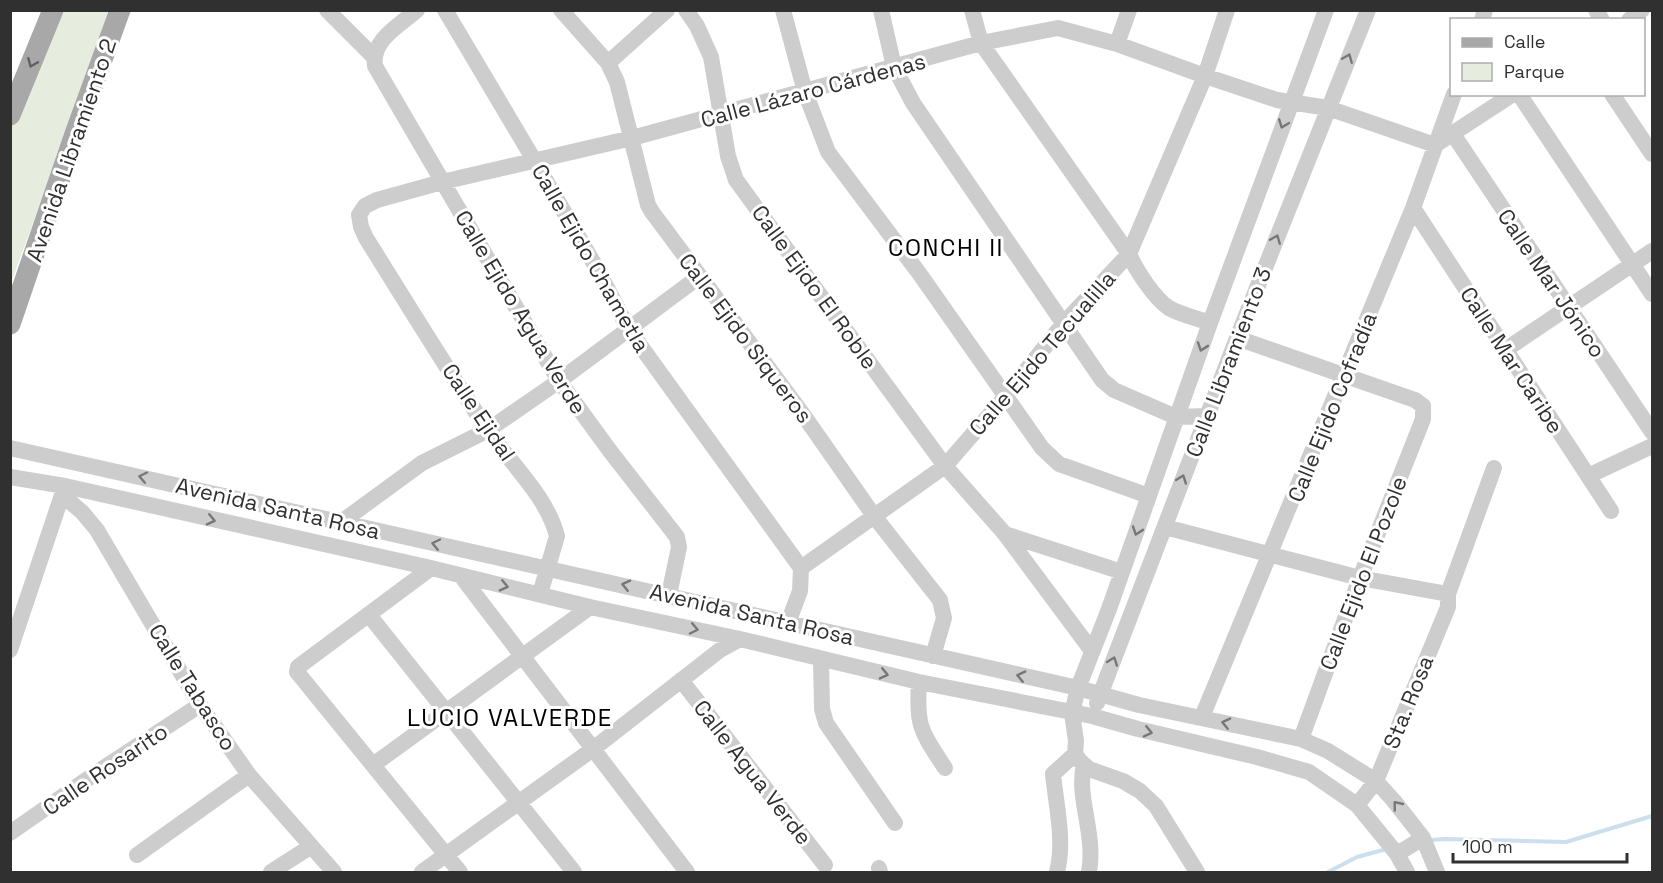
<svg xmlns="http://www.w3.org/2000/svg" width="1663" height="883" viewBox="0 0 1663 883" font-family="'Space Grotesk',sans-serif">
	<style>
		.green { fill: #e6eddf }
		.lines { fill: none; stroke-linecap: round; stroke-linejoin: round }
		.stream { stroke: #ccdfec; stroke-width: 4 }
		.minor { stroke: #cdcdcd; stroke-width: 16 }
		.major { stroke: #a8a8a8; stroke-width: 21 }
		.oneway { stroke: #777 }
		.oneway2 { stroke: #606060 }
		.labels { text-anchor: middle; stroke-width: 6; stroke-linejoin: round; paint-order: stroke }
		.street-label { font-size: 22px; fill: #303030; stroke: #fff }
		.neighbourhood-label { font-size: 24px; letter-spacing: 1.5px; fill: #000; stroke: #fff }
	</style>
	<rect width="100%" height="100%" fill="#fff"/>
	<path class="green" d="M55 11H108L72 117 11 283V123Z"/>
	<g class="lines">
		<path class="stream" d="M1431 840 1445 839 1566 842 1652 816
			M1328 872 1357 857 1383 850"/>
		<path class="minor" d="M327 10 374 57
			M417 10C399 26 371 40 375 66L559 381 610 451 677 537 679 547 669 595
			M445 10 534 160 596 267 629 330 801 568 800 591 788 623
			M561 10 608 63 617 82 648 205 652 212 802 413 874 516 940 600 944 618 933 656
			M686 10 697 26 711 57 728 156 736 180 945 466 1005 534 1092 651
			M783 10 805 92 828 152 919 273 1042 448 1059 464 1149 496
			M881 10 894 67 913 103 1102 380 1114 390 1176 417 1207 416
			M972 10 981 43 1129 254C1136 270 1154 298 1169 308 1181 315 1197 318 1210 323
			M1596 10 1602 20
			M1482 20 1485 10
			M1629 20 1642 10
			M1117 44 1129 10
			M608 63 667 10
			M1519 94 1652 294
			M1612 94 1652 154
			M1453 134 1652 432
			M1413 208 1611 511
			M1237 338 1415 400 1423 406V419L1360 578 1301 739
			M1505 350 1652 251
			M10 448 1078 688 1139 705 1301 739 1328 751 1376 781 1394 801 1423 838 1437 872
			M1588 476 1652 446
			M10 477 65 486 431 568 590 607 740 639 919 682 1092 716 1138 729 1257 757 1309 772 1357 805 1397 854 1407 872
			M62 495 82 512 97 530 200 705 249 775 334 872
			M340 523 422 463 488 430 559 381 700 276
			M1165 527 1360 578 1448 594
			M1005 534 1122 572
			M431 568 298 667 297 672 460 872
			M801 568 945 466 1005 397 1063 324 1129 254 1205 76 1227 10
			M461 576 687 872
			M540 594 557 536C547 496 509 462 487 429 445 366 406 302 366 238L361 227 359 215 365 206 377 200 442 182 632 138 981 43 1058 28 1117 44 1205 76 1277 100 1328 108 1435 145 1513 94
			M369 615 574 872
			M10 650 65 486
			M821 660 822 709 826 723 895 823
			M681 680 825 865
			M919 682C916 727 921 731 945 768
			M1097 703 1237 338 1368 10
			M1202 717 1413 208 1454 94
			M373 765 590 607
			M1084 765C1076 796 1096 835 1089 872
			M1357 805 1376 781 1448 607V594L1494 468
			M10 833 99 771 200 705
			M1397 854 1423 838
			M137 855 249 775
			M879 868 880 872
			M271 872 310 847
			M422 872 593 749 720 650 740 639
			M1057 872C1065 841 1056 805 1053 774L1075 754
			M1197 872 1156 806 1140 791 1123 781 1089 769 1080 761 1075 754 1076 741 1072 713 1078 688 1109 609 1210 323 1326 10"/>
		<path class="major" d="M10 115 53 10
			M10 324 75 134 120 10"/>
	</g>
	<defs><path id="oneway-chevron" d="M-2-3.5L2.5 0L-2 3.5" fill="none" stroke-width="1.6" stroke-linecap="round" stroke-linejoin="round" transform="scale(1.5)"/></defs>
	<g class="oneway">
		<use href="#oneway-chevron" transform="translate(1348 58) rotate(-68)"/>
		<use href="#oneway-chevron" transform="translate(1283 124) rotate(111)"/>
		<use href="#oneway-chevron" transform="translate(1276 239) rotate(-68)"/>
		<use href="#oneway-chevron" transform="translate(1202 347) rotate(109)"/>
		<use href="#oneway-chevron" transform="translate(143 477) rotate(-168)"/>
		<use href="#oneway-chevron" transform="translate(1182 479) rotate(-70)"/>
		<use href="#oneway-chevron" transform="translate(211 520) rotate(13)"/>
		<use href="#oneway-chevron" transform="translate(1137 531) rotate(109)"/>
		<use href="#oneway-chevron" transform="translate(436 544) rotate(-168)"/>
		<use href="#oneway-chevron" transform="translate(626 585) rotate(-167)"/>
		<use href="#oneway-chevron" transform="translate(504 586) rotate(13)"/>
		<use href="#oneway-chevron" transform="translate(694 629) rotate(12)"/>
		<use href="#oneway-chevron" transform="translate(1113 661) rotate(-70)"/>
		<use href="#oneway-chevron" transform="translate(884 674) rotate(13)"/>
		<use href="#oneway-chevron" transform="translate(1021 676) rotate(-167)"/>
		<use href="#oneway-chevron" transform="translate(1226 723) rotate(-167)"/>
		<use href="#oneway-chevron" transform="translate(1148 732) rotate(13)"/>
		<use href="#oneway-chevron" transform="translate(1397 805) rotate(-129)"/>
	</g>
	<use class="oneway2" href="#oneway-chevron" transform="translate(32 63) rotate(113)"/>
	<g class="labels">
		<g class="street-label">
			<text transform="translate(813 90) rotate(-15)" y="8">Calle Lázaro Cárdenas</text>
			<text transform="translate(71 150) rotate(-71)" y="8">Avenida Libramiento 2</text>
			<text transform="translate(591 258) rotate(60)" y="8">Calle Ejido Chametla</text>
			<text transform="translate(1552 283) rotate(56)" y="8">Calle Mar Jónico</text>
			<text transform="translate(815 287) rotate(54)" y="8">Calle Ejido El Roble</text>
			<text transform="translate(521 312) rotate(59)" y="8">Calle Ejido Agua Verde</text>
			<text transform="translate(746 338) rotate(53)" y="8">Calle Ejido Siqueros</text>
			<text transform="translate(1042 353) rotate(-49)" y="8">Calle Ejido Tecualilla</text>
			<text transform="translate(1512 360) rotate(57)" y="8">Calle Mar Caribe</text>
			<text transform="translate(1228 362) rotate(-69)" y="8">Calle Libramiento 3</text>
			<text transform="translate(1332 407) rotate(-68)" y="8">Calle Ejido Cofradía</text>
			<text transform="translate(479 412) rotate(56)" y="8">Calle Ejidal</text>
			<text transform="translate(278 508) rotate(13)" y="8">Avenida Santa Rosa</text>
			<text transform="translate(1363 573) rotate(-69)" y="8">Calle Ejido El Pozole</text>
			<text transform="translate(752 614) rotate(13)" y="8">Avenida Santa Rosa</text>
			<text transform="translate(193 687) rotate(58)" y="8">Calle Tabasco</text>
			<text transform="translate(1408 702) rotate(-68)" y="8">Sta. Rosa</text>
			<text transform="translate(105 769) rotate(-34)" y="8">Calle Rosarito</text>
			<text transform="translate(753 772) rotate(52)" y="8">Calle Agua Verde</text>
		</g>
		<g class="neighbourhood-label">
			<text x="946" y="256">CONCHI II</text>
			<text x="510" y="726">LUCIO VALVERDE</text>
		</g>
	</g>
	<rect width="1663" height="883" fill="none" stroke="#303030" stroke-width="24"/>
	<rect x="1450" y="18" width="195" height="78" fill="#ffffff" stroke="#acacac" stroke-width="1.5"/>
	<rect x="1462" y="38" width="30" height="9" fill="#a8a8a8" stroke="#acacac" stroke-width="1.5"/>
	<text x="1504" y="48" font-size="18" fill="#303030">Calle</text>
	<rect x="1462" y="63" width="30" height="18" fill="#e6eddf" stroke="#acacac" stroke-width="1.5"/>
	<text x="1504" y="78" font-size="18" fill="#303030">Parque</text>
	<path d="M1453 853v9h174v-9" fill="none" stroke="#303030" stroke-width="3"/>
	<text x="1462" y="853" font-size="18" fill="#303030" stroke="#ffffff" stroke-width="4.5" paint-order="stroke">100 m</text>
</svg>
